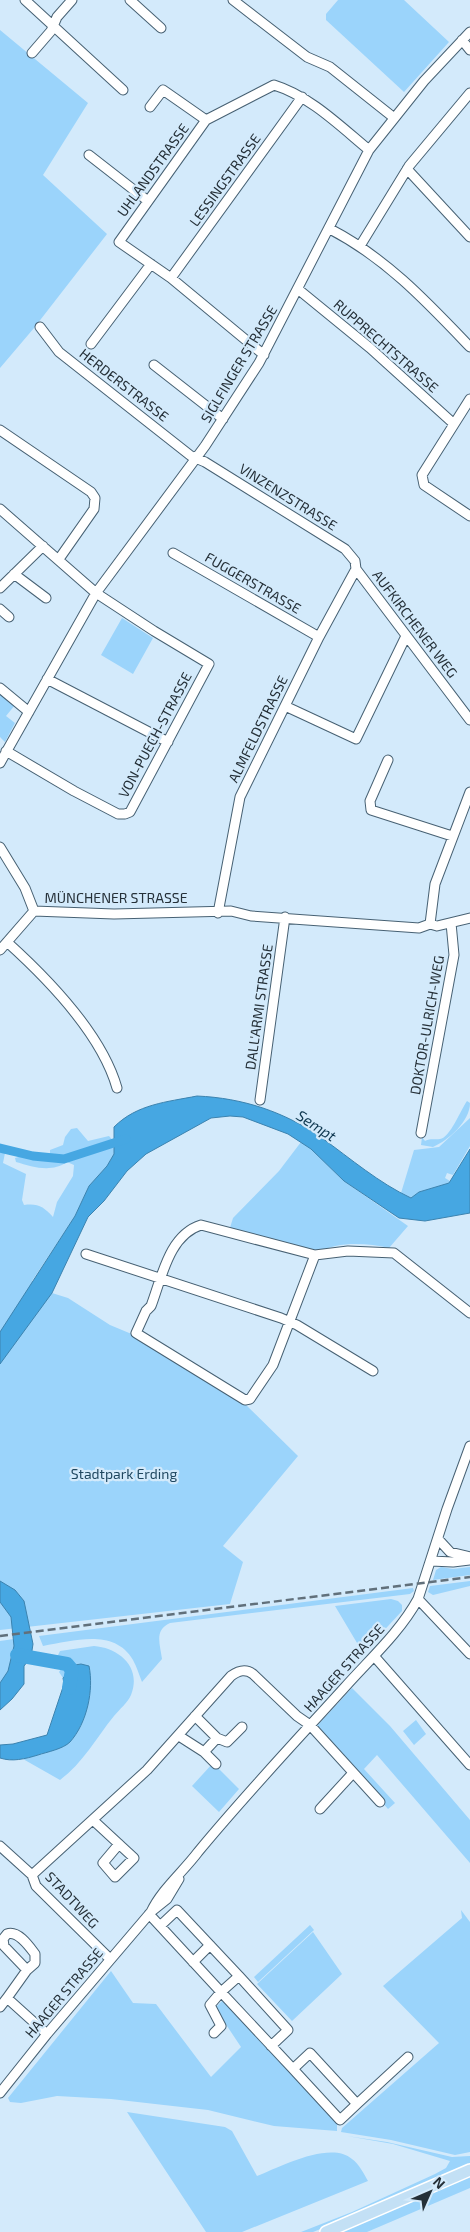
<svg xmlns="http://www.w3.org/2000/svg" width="470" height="2232" viewBox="0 0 470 2232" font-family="'Exo 2',sans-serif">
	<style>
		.green { fill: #9bd4fb }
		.water { fill: #46a7e2; stroke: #3c83af }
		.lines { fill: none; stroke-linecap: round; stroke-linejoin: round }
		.canal { stroke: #46a7e2; stroke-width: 9 }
		.river { stroke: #46a7e2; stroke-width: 14 }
		.minor-casing { stroke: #476173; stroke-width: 11 }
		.major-casing { stroke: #fff; stroke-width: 14 }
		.minor { stroke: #fff; stroke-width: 9 }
		.major { stroke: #c3e0f5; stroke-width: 11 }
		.rail { stroke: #61707b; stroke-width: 2.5; stroke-dasharray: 8 4; stroke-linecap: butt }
		.labels { text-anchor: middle; stroke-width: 4.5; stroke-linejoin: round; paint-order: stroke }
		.street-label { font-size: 14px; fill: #253038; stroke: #d3eafb }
		.park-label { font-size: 14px; fill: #1f4760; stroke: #d3eafb }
		.water-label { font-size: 15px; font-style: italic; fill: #103951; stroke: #d3eafb }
	</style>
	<rect width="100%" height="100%" fill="#d3eafb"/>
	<path class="green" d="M338 0H404L449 42 404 92 326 20V14Z
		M0 30 88 103 43 175 107 234 34 328 0 368Z
		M122 618 153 638 133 674 101 655Z
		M0 693 15 705 6 716 15 723 5 742 0 737Z
		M467 1101 470 1103C470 1121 449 1140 433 1147L421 1145 422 1137 425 1141C431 1138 435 1140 440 1139 450 1138 461 1109 467 1101Z
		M470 1118V1146L453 1175 447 1173 445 1178 450 1181 449 1183 419 1192 411 1198 401 1193 414 1150 439 1147Z
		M77 1128 88 1141 109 1136 115 1143 114 1154 107 1166 89 1186 75 1216 32 1281 52 1293 68 1298 110 1325 134 1335 244 1403 298 1456 223 1546 243 1562 230 1604 0 1630V1152L5 1153 3 1163 26 1174 22 1200 24 1205C38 1203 44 1207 53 1217L57 1202 73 1176 74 1165 67 1162C51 1173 33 1167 16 1162L15 1158 22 1156 50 1159V1150L63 1145 65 1137 71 1129Z
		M301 1142 311 1149 344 1181 408 1226 389 1248C366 1243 338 1241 317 1253L229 1231 233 1218 279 1171Z
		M441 1567 453 1569 470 1567V1575L433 1580 436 1570Z
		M470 1581V1586L433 1595 428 1592 430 1586Z
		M413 1588 414 1591 410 1594 170 1623C154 1630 160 1644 162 1659L142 1682C139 1675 137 1667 133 1660 114 1628 74 1641 43 1646L39 1636Z
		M391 1599 398 1601 402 1605V1611L363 1653 335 1606Z
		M14 1639C15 1653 11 1674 0 1683V1641Z
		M94 1646C119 1648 142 1667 131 1695 128 1702 119 1710 114 1716 96 1738 83 1763 60 1780L23 1759C72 1748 80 1737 90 1690L72 1670 63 1678 59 1672 67 1660H58L57 1657 60 1651Z
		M352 1688 390 1726 470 1820V1863L377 1755 364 1769 395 1803 388 1809 316 1727Z
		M416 1720 426 1734 414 1745 403 1731Z
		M213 1763 239 1789 219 1812 192 1786Z
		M461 1910 470 1922V2152L455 2155 391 2140 341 2132 342 2128 439 2043 383 1986 462 1918Z
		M310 1925 314 1930 258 1982 254 1977Z
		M313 1932 342 1974 292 2021 257 1984Z
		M111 1971 133 2003 156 2004 211 2077 241 2047 215 2008 224 1999 337 2123V2131L274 2126 208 2110 111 2099 57 2096 21 2103 10 2102 8 2098Z
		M127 2112 225 2127 232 2131 257 2176C279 2167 331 2140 352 2159 359 2164 364 2174 368 2181L242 2232H206Z
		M347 2136 387 2142 452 2157 470 2156V2164L376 2207 313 2232H301L352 2212 435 2174 446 2168 450 2161 393 2144Z
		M470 2175V2188L367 2232H339Z"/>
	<path class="water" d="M197 1096C243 1098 285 1112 322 1138 351 1159 379 1183 411 1198L419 1192 449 1183 470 1149V1213L425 1221 399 1218 344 1181 311 1149 288 1134 243 1117 230 1116 211 1118 146 1154 127 1171 104 1201 88 1217 52 1293 0 1364V1332L75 1216 89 1186 107 1166 114 1154V1127C137 1104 167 1102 197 1096Z
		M0 1581 15 1590 24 1601 33 1644 31 1657 24 1666V1684L12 1699 0 1710V1683L8 1671 14 1646 11 1617 0 1602Z
		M81 1664 89 1666C94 1690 87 1723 70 1742 63 1749 47 1752 38 1755 25 1759 12 1762 0 1758V1745L13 1744 47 1735 64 1684 63 1678 75 1665Z"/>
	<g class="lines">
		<path class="canal" d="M0 1148 33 1156 64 1159 126 1139"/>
		<path class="river" d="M17 1655 67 1664 72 1670 69 1688"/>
		<g class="minor-casing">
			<path id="minor" d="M25 0 123 90
				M130 0 161 28
				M233 0 307 57 330 67 393 117
				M462 40 470 50
				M32 53 51 31 57 17 72 0
				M150 107 163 90 206 120
				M89 155 148 201
				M407 169 470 237
				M330 229C386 258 427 302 470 347
				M360 246 409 166 470 93
				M171 278 302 97
				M299 290 370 348 454 424
				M40 327 59 352 191 456 205 462 345 549 355 561 356 569 470 720
				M91 344 151 264
				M264 355 171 278 119 242 206 120 274 85C310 96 341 127 369 150
				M154 365 223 419
				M470 399 422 475 424 485 470 516
				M0 430 91 492 95 498 94 509 59 559
				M0 509 96 593 154 631 209 664 130 812 125 814H118L74 791 6 751
				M173 553 319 637
				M14 574 46 598
				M0 588 43 546
				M0 609 9 617
				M47 679 168 742
				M0 688 29 712
				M285 706 356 739 406 636
				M388 760 370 801 371 810 452 836
				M0 763 96 593 205 446 259 363 369 150 424 81 470 32
				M0 847 25 888 34 911
				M34 911 114 914 231 911 251 916 419 928 430 924 437 926 470 918
				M218 913 240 797 319 637 356 569
				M430 924 435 884 470 792
				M7 942C48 979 102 1035 117 1088
				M0 950 34 911
				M260 1100 285 917
				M421 1133 454 955 451 923
				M86 1254 281 1318 297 1325 373 1371
				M315 1255 273 1365 250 1399 245 1400 136 1333 146 1311 151 1306C162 1277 169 1235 201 1225L315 1255 348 1251 394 1253 470 1313
				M438 1539 450 1552 470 1557
				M431 1561 453 1562 470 1560
				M418 1599 470 1654
				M374 1656 470 1765
				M179 1736 204 1752 217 1738 195 1716
				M217 1738 227 1742 242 1727
				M204 1752 216 1764
				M320 1809 353 1773
				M94 1821 134 1858 115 1877 103 1863 119 1844
				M0 1846 32 1875 36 1886 110 1959
				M32 1875 147 1770 231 1676C238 1671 245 1668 253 1674L297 1716 310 1725 380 1802
				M152 1911 167 1899 179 1879
				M149 1914 221 1992 239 1976 177 1910 160 1926
				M193 1962 210 1945
				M239 1976 288 2030 271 2046
				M7 1998 27 1970 4 1946 3 1939 7 1934C18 1930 29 1946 35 1954V1963L27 1970
				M0 2007 7 1998 47 2034
				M214 2033 221 2026 210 2005 221 1992 293 2069
				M310 2053 357 2104 340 2120 293 2069Z
				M0 2093 47 2034 151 1912C162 1889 183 1872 198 1852 245 1795 296 1741 345 1687 370 1659 400 1632 418 1599L447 1509 470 1446
				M357 2104 408 2057"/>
		</g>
		<g class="major-casing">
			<path id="major" d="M326 2232 470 2170"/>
		</g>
		<use href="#minor" class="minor"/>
		<use href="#major" class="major"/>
		<path class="rail" d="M0 1636 470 1577"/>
	</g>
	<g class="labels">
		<g class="street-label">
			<text transform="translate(153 170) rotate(-54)" y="5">UHLANDSTRASSE</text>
			<text transform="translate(225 180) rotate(-54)" y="5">LESSINGSTRASSE</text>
			<text transform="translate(386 346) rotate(41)" y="5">RUPPRECHTSTRASSE</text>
			<text transform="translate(239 364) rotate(-59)" y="5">SIGLFINGER STRASSE</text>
			<text transform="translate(124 385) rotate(38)" y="5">HERDERSTRASSE</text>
			<text transform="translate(288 497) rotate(32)" y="5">VINZENZSTRASSE</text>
			<text transform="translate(253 583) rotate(30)" y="5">FUGGERSTRASSE</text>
			<text transform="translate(415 624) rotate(53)" y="5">AUFKIRCHENER WEG</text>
			<text transform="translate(258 729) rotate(-64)" y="5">ALMFELDSTRASSE</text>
			<text transform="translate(155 735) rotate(-62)" y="5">VON-PUECH-STRASSE</text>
			<text x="116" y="903">MÜNCHENER STRASSE</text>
			<text transform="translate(259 1007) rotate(-82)" y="5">DALL'ARMI STRASSE</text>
			<text transform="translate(427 1025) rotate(-80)" y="5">DOKTOR-ULRICH-WEG</text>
			<text transform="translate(344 1668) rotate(-48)" y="5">HAAGER STRASSE</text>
			<text transform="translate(72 1900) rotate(47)" y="5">STADTWEG</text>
			<text transform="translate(64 1993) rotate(-50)" y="5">HAAGER STRASSE</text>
		</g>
		<g class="park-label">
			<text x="124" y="1479">Stadtpark Erding</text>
		</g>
		<g class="water-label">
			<text transform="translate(316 1126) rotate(33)" y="5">Sempt</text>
		</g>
	</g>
	<g transform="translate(430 2192) rotate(45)" stroke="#d3eafb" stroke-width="4" paint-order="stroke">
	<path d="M0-4L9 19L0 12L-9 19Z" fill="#253038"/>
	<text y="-8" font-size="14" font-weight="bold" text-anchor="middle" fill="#253038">N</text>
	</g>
</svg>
